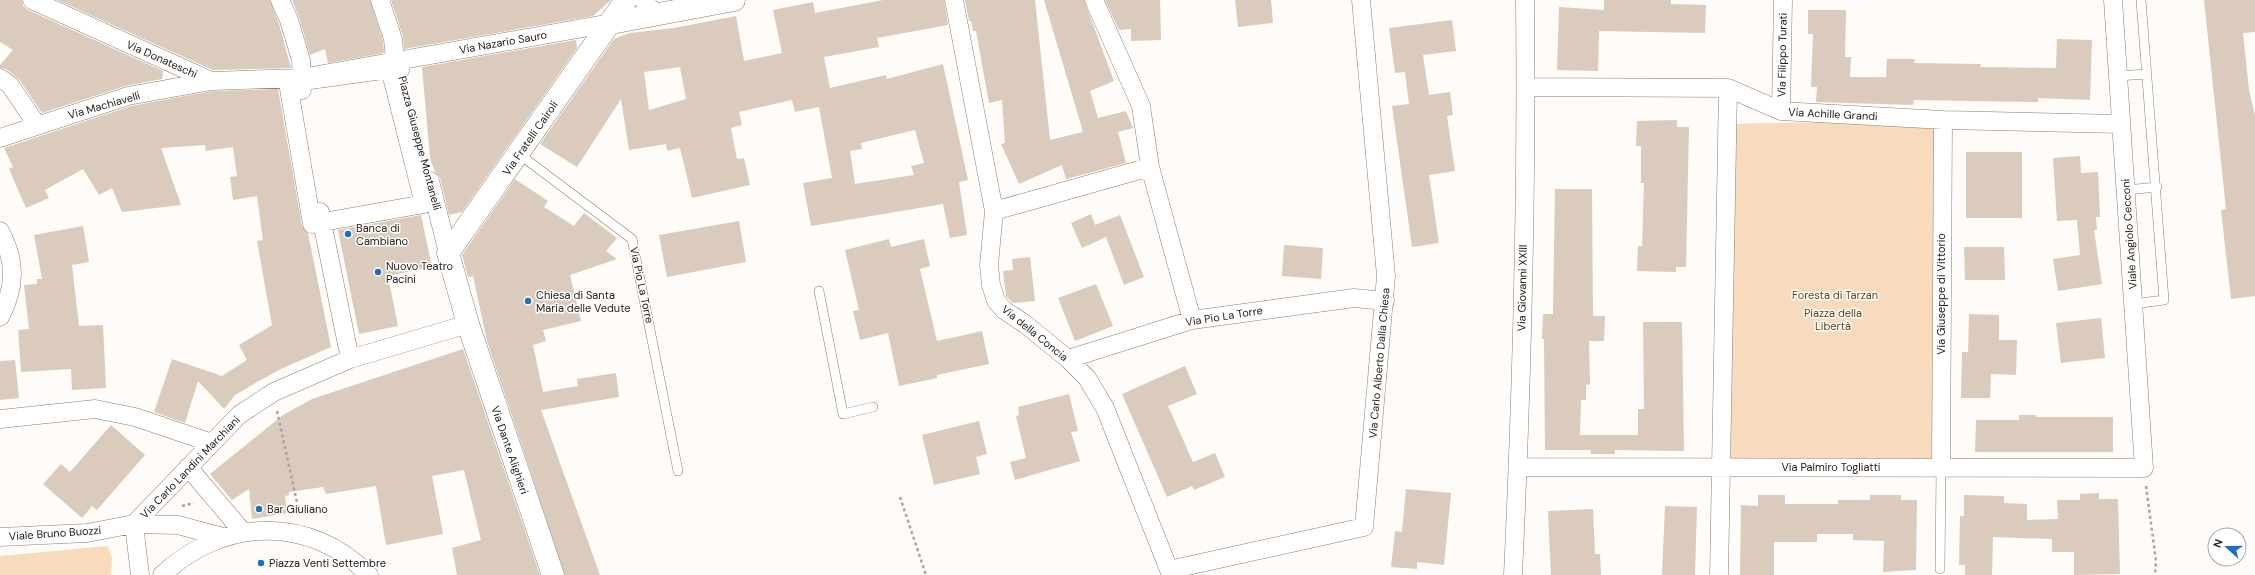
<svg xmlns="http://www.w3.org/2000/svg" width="2255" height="575" viewBox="0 0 2255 575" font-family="'DM Sans',sans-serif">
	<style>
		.green { fill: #f8dabd }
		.building { fill: #dacbbc; fill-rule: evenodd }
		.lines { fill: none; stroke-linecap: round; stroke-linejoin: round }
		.lane-casing { stroke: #8c7e71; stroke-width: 10 }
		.street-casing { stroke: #8c7e71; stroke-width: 19 }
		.secondary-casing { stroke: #8c7e71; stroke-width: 23 }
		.path { stroke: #aaa5a2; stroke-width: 2.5; stroke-dasharray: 3 3; stroke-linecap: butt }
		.lane { stroke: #fff; stroke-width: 9 }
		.street { stroke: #fff; stroke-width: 18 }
		.secondary { stroke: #fff; stroke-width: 22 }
		.poi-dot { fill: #1d70be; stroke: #fff; stroke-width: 1.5 }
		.labels { text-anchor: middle; stroke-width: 3; stroke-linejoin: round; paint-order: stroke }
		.street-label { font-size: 11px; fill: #26201b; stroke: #fff }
		.poi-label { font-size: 11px; fill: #26201b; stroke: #fff; text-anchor: start }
		.park-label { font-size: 11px; fill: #6a4008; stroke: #fff }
	</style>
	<rect width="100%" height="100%" fill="#fefbf8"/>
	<path class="green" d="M1943 120 1941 468 1721 466 1727 124Z
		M108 546 112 558 111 575H0V556Z"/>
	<path class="building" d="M0 0H22L23 6 28 10 163 71 162 79 125 86 42 113 19 79 6 69 0 68V65L13 50 0 42Z
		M57 0H270L279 24 291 68 213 70Z
		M292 0H370L383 41 384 53 328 63 325 49 310 55 299 17Z
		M391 0H611L593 16 404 49 403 36Z
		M883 0H944L948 25 877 38 879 47 824 57 830 88 886 75 887 79 943 64 968 180 959 182 967 235 950 238 943 204 811 226 803 183 832 178 819 107 795 112 792 100 739 112 742 125 731 128 737 159 744 158 750 185 692 198 680 148 667 151 666 144 629 150 621 99 577 167 540 144 614 39 630 33 674 28 736 16 744 61 782 53 773 10 813 2 815 13ZM680 67 686 99 649 110 644 72ZM915 130 924 163 911 166 914 175 855 184 850 151 862 149 861 143Z
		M965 0H1035L1050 140 1083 132 1044 0H1084L1114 81 1090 91 1098 118 1126 111 1133 128 1118 132 1126 163 1066 179 1062 165 1019 184 1001 144 1005 143 1002 100 989 103 976 31H973L971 21H969Z
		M1105 0H1160L1161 40 1131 41V29L1119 30Z
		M1235 0H1271L1273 23 1238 27Z
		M1604 0H1671V4L1706 5 1705 33 1599 31 1598 71 1557 70 1559 7 1604 10Z
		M2204 0H2255V32L2243 33 2249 90 2255 115V296L2231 299 2221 210 2226 209Z
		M1808 10H1846L1845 57H1851L1850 77H1886L1887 59H1915L1914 63 1981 64 1980 67 2056 68 2057 39 2092 40 2090 100 2038 98V102L1914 100 1913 105 1816 102 1817 87H1811L1813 34H1808Z
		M1452 20 1456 51 1423 55 1429 95 1450 92 1453 115 1447 116 1455 171 1429 175 1439 243 1412 247 1392 106 1409 104 1405 72 1395 73 1389 28Z
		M576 40 577 48 462 212 449 215 440 178 435 172 430 158 422 67Z
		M278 89 302 226 308 233 331 347 281 369 259 381 235 395 224 409 198 381 185 423 154 412 172 359 222 376 247 360 239 345 272 325 257 241 263 240 257 196 233 200 230 177 237 176 233 147 206 151 205 145 161 148 181 205 122 212 112 188 99 195 83 169 45 190 49 198 26 208 9 169 13 167 4 148 131 106 212 91Z
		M1677 120V127H1689L1686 267H1676V272L1637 271 1638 246H1642L1644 183H1641V146H1636L1637 121Z
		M1966 152H2022V218H1966Z
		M2080 156 2081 173 2098 172 2100 217H2096L2097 230H2094L2102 284 2058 291 2053 259 2080 255 2077 220 2057 221 2053 158Z
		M515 179 548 201 544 207 574 226 584 213 617 238 606 251 617 259 570 275 581 321 543 330 546 341 533 345 543 392 578 386 577 379 616 373 619 397 541 410 600 575H565L487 341 473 276 468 277 462 255Z
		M1555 189H1592L1593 316H1605L1604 341H1589L1590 384 1586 385V400H1581L1580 435H1638V409H1644L1643 322H1682L1684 451 1615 450V454H1591V450H1545L1544 339H1542L1543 314H1553Z
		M1091 214 1095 225 1120 215 1144 277 1124 285 1106 237 1082 248 1071 223Z
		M421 215 432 267 388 276 398 326 359 334 338 230Z
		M739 221 746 262 667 277 659 235Z
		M83 226 89 262 72 265 79 326 103 325 106 388 72 390 71 369 21 372 18 330 29 329 24 285 37 284V279H42L34 235Z
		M889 239 891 247 924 239 930 266 920 269 937 341 982 331 989 364 937 375V378L899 386 888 333 860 340 853 311 859 310 845 250Z
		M1284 245 1323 248 1321 279 1282 276Z
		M1964 247H2004L2005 280H1965Z
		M1030 257 1035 301 1013 303 1006 296 1003 271 1013 270 1012 259Z
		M1096 284 1113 326 1075 341 1058 298Z
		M1969 314 1999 315V340H2017L2016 375 1991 374 1990 398H1961L1962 352H1968Z
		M2101 318 2105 358 2061 363 2056 323Z
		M463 349 540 575H457L452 548 481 540 464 470 432 476 443 534 386 545 376 486 326 494 323 487 289 492V495L285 496 287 513 252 519 249 489 232 500 210 474 283 415 312 399Z
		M15 360 19 398 0 400V361Z
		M1185 366 1197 394 1168 406 1193 462 1215 453 1225 477 1194 490 1192 486 1167 497 1122 394Z
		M1069 394 1078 431 1071 432 1080 461 1015 480 1010 462 1026 458 1016 416 1019 415 1018 407Z
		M2019 415H2036V417H2113V452H1975L1976 420H2019Z
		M979 421 987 454 976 457 980 474 934 485 922 435Z
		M111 425 145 455 97 510 92 506 82 518 43 484 61 464 70 472Z
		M1406 489 1451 493 1444 565 1417 562V569L1391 567 1395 531 1402 532Z
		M2099 493V499H2118L2120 574 2074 575V552H2052V539L1993 537 1992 575H1965V565H1959L1960 516H1964V495L2004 496V503L2027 504V520L2058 519 2057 500H2080V494Z
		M1758 495H1785V504H1838V500H1870V495H1901V500H1917L1916 570 1883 572 1884 541 1853 540V534H1817V542H1774V575H1740L1741 505 1758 506Z
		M1665 506 1697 507 1695 575H1662Z
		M1593 509 1595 554H1600L1601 575H1551L1548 511Z"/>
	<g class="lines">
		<g class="lane-casing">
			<path id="lane" d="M2118 76 2147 74
				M519 154 632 239 678 471
				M2126 190 2157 187
				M819 291 843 414 873 407
				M2133 304 2164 300 2141 0
				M1940 569 1941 468"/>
		</g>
		<g class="street-casing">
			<path id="street" d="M32 0 211 81 301 78 611 23
				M280 0 289 20 301 60 302 90
				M380 0 393 39 395 60 400 70
				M643 0 653 11 664 13
				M954 0 994 211 989 265 991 285 996 301 1004 310 1025 324 1068 359 1087 378 1105 408 1169 570 1173 575
				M1094 0 1141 106 1150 167 1192 320
				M390 69 424 204 312 224 288 83Z
				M0 78 10 85 37 125
				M1526 87 1728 88 1781 111 1943 120 2120 124
				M1781 111 1783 0
				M0 138 128 96 211 81
				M430 181 448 253
				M994 211 1150 167
				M320 212 350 359
				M0 231C16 261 16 287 0 317
				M1068 359 1192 320 1354 298 1385 301
				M0 419 95 409 135 417 212 443
				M188 467 243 532
				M1518 467 2144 468 2113 0
				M1941 468 1943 120
				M134 524 239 415 274 392 350 359 468 324
				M134 524 140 575
				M0 537 87 533 134 524 178 525 223 537
				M1169 570 1364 527 1386 276 1361 0
				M162 575C222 518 309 514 369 575
				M1513 575C1522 384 1527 191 1525 0
				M1719 575 1728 88"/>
		</g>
		<g class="secondary-casing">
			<path id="secondary" d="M611 23 734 0
				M553 575 468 324 448 253 626 0"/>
		</g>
		<path class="path" d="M277 411 300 516
			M2146 486 2156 561 2155 575
			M900 497 926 575
			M182 506 194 503"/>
		<use href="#lane" class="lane"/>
		<use href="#street" class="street"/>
		<use href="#secondary" class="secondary"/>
	</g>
	<g class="poi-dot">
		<circle cx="348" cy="234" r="4"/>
		<circle cx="378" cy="272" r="4"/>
		<circle cx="528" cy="301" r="4"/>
		<circle cx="259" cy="509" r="4"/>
		<circle cx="261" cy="563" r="4"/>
	</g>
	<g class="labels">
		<g class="street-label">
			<text transform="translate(503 42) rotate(-10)" y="4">Via Nazario Sauro</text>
			<text transform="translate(1782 55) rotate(-89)" y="4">Via Filippo Turati</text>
			<text transform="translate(162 59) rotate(24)" y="4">Via Donateschi</text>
			<text transform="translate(104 105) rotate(-16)" y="4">Via Machiavelli</text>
			<text transform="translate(1833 114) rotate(3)" y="4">Via Achille Grandi</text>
			<text transform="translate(530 138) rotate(-55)" y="4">Via Fratelli Cairoli</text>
			<text transform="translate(420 143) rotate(75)" y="4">Piazza Giuseppe Montanelli</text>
			<text transform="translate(2129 234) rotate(-94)" y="4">Viale Angiolo Cecconi</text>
			<text transform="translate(642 285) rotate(78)" y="4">Via Pio La Torre</text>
			<text transform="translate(1522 288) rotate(-89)" y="4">Via Giovanni XXIII</text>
			<text transform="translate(1941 294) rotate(-90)" y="4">Via Giuseppe di Vittorio</text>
			<text transform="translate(1224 316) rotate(-9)" y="4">Via Pio La Torre</text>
			<text transform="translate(1035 333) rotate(39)" y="4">Via della Concia</text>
			<text transform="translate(1379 363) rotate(-85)" y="4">Via Carlo Alberto Dalla Chiesa</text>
			<text transform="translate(510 450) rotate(71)" y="4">Via Dante Alighieri</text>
			<text transform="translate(190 467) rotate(-46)" y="4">Via Carlo Landini Marchiani</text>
			<text x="1831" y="471">Via Palmiro Togliatti</text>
			<text transform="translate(55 533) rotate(-4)" y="4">Viale Bruno Buozzi</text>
		</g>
		<g class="poi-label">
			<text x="356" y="232">Banca di<tspan x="356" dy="13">Cambiano</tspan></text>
			<text x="386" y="270">Nuovo Teatro<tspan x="386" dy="13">Pacini</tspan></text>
			<text x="536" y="299">Chiesa di Santa<tspan x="536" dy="13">Maria delle Vedute</tspan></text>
			<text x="267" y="513">Bar Giuliano</text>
			<text x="269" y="567">Piazza Venti Settembre</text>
		</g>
		<g class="park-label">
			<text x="1835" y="299">Foresta di Tarzan</text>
			<text x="1833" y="317">Piazza della<tspan x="1833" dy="13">Libertà</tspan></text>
		</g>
	</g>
	<g transform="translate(2227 547) rotate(291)"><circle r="19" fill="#ffffff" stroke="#a8a6a4"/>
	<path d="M0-3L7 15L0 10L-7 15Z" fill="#1d70be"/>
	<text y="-6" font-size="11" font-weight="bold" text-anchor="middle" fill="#26201b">N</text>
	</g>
</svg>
